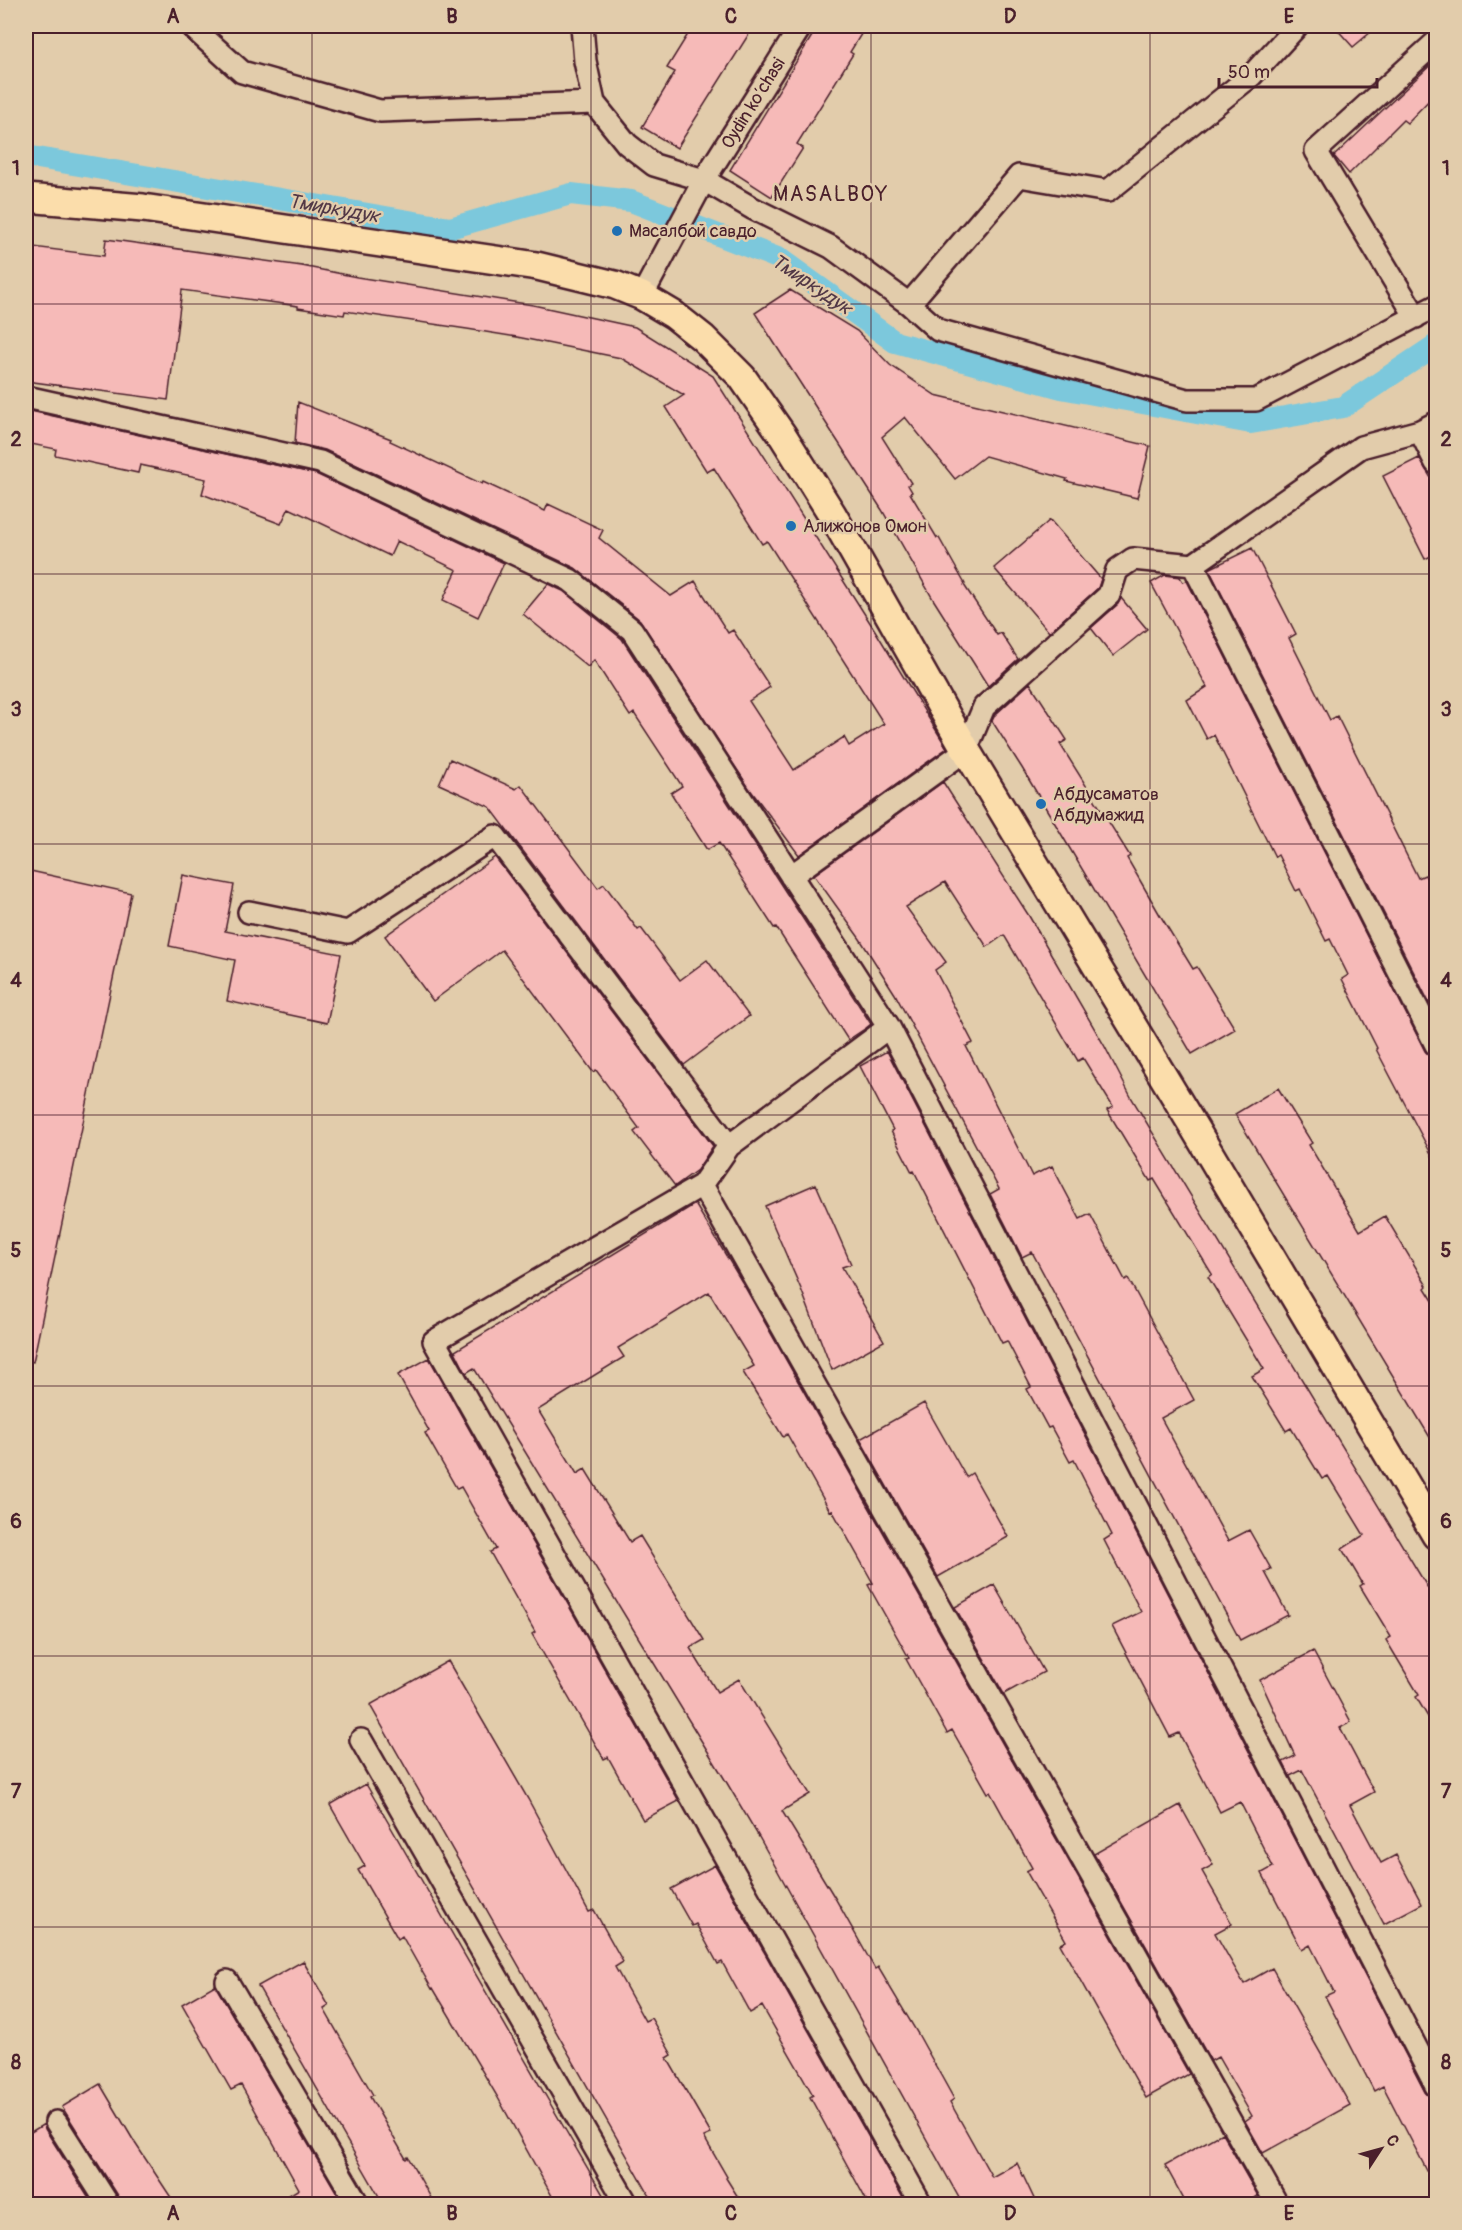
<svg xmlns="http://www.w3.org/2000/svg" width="1462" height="2230" viewBox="0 0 1462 2230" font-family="Pangolin,sans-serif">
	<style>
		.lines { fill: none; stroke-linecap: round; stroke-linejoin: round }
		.canal { stroke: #7cc8dc; stroke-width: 22 }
		.building { fill: #f6bab8; stroke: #4a1f2b; stroke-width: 1.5 }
		.minor-casing { stroke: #4a1f2b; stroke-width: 26 }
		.major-casing { stroke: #4a1f2b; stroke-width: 32 }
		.minor { stroke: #e2ccab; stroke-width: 21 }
		.major { stroke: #fbddab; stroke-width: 27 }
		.grid { fill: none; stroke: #4a1f2b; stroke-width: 1.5; stroke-opacity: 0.55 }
		.poi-dot { fill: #1f6fb2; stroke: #e2ccab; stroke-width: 2 }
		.labels { text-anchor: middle; stroke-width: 5; stroke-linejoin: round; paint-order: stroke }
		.street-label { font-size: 18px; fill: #4a1f2b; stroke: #e2ccab }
		.poi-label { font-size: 18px; fill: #4a1f2b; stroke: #e2ccab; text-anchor: start }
		.water-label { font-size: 20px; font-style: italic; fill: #523846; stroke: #e2ccab }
		.quarter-label { font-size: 21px; letter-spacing: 1.5px; fill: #4a1f2b; stroke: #e2ccab }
		.neatline { fill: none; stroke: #4a1f2b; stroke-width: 2 }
		.grid-label { font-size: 20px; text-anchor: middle; font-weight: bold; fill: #4a1f2b }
	</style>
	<rect width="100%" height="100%" fill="#e2ccab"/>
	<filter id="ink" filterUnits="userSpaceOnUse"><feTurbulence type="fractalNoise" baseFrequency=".0167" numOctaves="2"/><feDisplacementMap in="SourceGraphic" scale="12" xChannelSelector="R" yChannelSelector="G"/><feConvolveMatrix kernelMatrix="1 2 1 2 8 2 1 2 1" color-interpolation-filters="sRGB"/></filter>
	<g filter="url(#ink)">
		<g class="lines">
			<path class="canal" d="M26 156 450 228 571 194 631 201 780 259 895 342 1061 388 1251 423 1343 407 1436 345"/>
		</g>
		<path class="building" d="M693 26H754L677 148 642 127 675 72 667 68Z
			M818 26H866L850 52 853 54 797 144 803 148 772 197 730 170Z
			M1334 26H1378L1353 47Z
			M1437 59V92L1407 123 1403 120 1349 174 1334 156Z
			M106 239 302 266 357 277 533 305 635 327 713 376 876 632 947 748 799 855 749 788 640 620 575 568 325 450 295 443 298 402 391 439 390 441 482 484 483 482 545 511 548 504 603 530 599 538 671 596 695 581 728 633 733 630 770 687 749 701 794 770 844 737 849 746 884 724 767 541 762 544 714 468 707 472 666 407 684 395 621 358 517 337 467 329 345 311 344 315 298 308V306L182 290 168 400 26 381V246L104 256Z
			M790 290 857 331 890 365 935 395 1150 446 1137 498 1066 481 1067 479 985 456 955 479 905 417 882 437 911 483 908 485 912 492 910 493 937 538H939L965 584 964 585 997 635 1001 633 1018 659 988 686 933 599 882 510 755 313Z
			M26 410 316 474 504 563 478 617 443 600 457 570 397 541 390 556 289 508 281 524 202 494 206 479 140 465 138 473 55 455 56 449 26 443Z
			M1419 458 1437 488V553L1425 559 1383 476Z
			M1050 520 1101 579 1098 588 1049 632 994 568Z
			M1252 548 1296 634 1289 638 1330 720 1337 716 1418 878 1425 875 1437 897V1018L1209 569Z
			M1165 575 1180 577 1183 582 1187 581 1425 1051 1430 1056 1437 1058V1165L1376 1049 1377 1048 1342 979 1348 975 1330 939 1326 941 1300 889 1296 891 1278 855 1275 857 1214 735 1207 739 1187 700 1207 687 1151 583Z
			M548 584 563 591 622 639 871 1024 866 1028 848 1040 776 927 774 928 719 843 707 850 671 793 682 786 634 713 630 716 594 660 588 667 523 614Z
			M1121 598 1147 629 1113 656 1091 628 1118 604Z
			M1030 683 1067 740 1060 744 1130 856 1127 858 1160 915 1193 969 1197 967 1235 1029 1192 1054 1022 768 992 721 995 715Z
			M450 759 516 789 521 785 598 888 604 884 638 930 641 928 680 980 707 960 749 1016 684 1065 490 807 439 784Z
			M943 782 1029 916 1104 1045 1131 1097 1437 1603V1732L1416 1697 1419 1695 1386 1640 1391 1637 1360 1586 1363 1584 1342 1549 1364 1535 1328 1476 1322 1479 1291 1428 1286 1431 1252 1376 1264 1369 1208 1277 1212 1274 1154 1179 1150 1181 1107 1110 1113 1107 1083 1058 1078 1061 1004 935 987 947 945 882 906 907 946 962 935 970 973 1043 966 1046 1032 1176 1052 1166 1080 1219 1090 1214 1125 1280 1128 1278 1194 1400 1161 1418 1228 1541 1249 1530 1271 1569 1265 1572 1288 1615 1240 1640 1032 1252 1022 1257 990 1194 999 1189 895 994 860 939 814 875Z
			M495 857 713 1146 697 1170 675 1186 634 1132 639 1128 596 1070 593 1072 502 950 433 1001 385 936Z
			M26 870 131 893 33 1362 26 1361Z
			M183 875 234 885 225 931 341 954 327 1023 227 1001 235 960 169 946Z
			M887 1051 1425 2092 1430 2097 1437 2099V2190L1383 2086 1374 2091 1325 1996 1334 1992 1310 1945 1302 1950 1262 1873 1273 1867 1240 1802 1220 1812 1179 1733 1170 1737 1112 1626 1141 1612 1104 1540 1112 1535 1074 1460 1070 1462 1051 1427 1048 1428 1027 1389 1031 1387 1007 1341 1002 1343 914 1171 912 1172 891 1131 893 1130 860 1066Z
			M1278 1088 1312 1143 1309 1145 1360 1231 1385 1216 1427 1286 1425 1288 1437 1307V1449L1235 1114Z
			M816 1184 851 1264 842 1267 884 1341 832 1370 801 1289 765 1206Z
			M695 1204 742 1282 1189 2074 1146 2098 1060 1944 1066 1941 1026 1871 1032 1868 990 1792 988 1793 952 1730 947 1733 906 1659 909 1658 868 1585 873 1583 832 1510 830 1511 787 1434 783 1437 743 1372 754 1366 709 1292 618 1348 624 1357 538 1410 577 1474 585 1469 630 1542 640 1536 704 1640 690 1648 717 1692 739 1679 810 1794 782 1811 835 1898 875 1969 878 1967 918 2034 954 2099 950 2102 992 2177 1017 2163 1037 2205H963L759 1837 724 1778 474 1368 466 1373 455 1351Z
			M429 1358 679 1801 643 1820 608 1757 604 1759 532 1634 535 1632 490 1552 496 1549 461 1487 457 1489 425 1433 429 1431 398 1375Z
			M924 1403 966 1477 972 1473 1008 1537 938 1577 860 1439Z
			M994 1585 1044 1672 1004 1694 955 1607Z
			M1313 1651 1351 1722 1340 1728 1374 1792 1350 1805 1381 1863 1396 1855 1422 1904 1384 1924 1302 1770 1290 1776 1283 1762 1295 1756 1260 1680Z
			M448 1661 528 1799 589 1912 594 1910 623 1962 615 1967 645 2021 651 2018 672 2055 667 2058 711 2134 704 2137 727 2177 726 2178 743 2205H655L370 1705Z
			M366 1784 566 2131 609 2205H557L497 2096 433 1988 432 1989 402 1936 398 1939 358 1870 365 1866 330 1805Z
			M1180 1805 1213 1865 1202 1871 1232 1924 1215 1933 1244 1984 1272 1968 1350 2105 1263 2153 1245 2121 1252 2116 1218 2057 1211 2061 1094 1854Z
			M715 1865 907 2205H869L810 2097 813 2095 762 2006 750 2013 722 1962 718 1964 696 1924 692 1926 671 1889Z
			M303 1961 329 2006 324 2009 373 2095 370 2097 406 2159 408 2157 435 2205H384L258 1986Z
			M215 1985 216 1987 344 2205H273L299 2189 241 2085 231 2090 182 2004Z
			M100 2084 135 2143 176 2205H121L119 2197 62 2107Z
			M44 2124 45 2129 93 2205H29L26 2199V2135Z
			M1222 2133 1258 2196 1243 2205H1187L1165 2165Z"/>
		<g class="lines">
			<g class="minor-casing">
				<path id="minor" d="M191 26 242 72 380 111 594 103
					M582 26 585 61 594 103 627 144 654 165 704 180 752 208 831 247 909 304 938 330 1187 400H1256L1436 306
					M642 296 704 180 801 26
					M909 304 1019 176 1108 191 1252 75 1297 26
					M1416 317 1316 151 1436 42
					M26 397 320 462 570 580 632 630 889 1027 1436 2086
					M1420 431 1436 463
					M1193 565 1436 1045
					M791 876 966 750 984 707 1109 595 1117 570 1133 559 1193 565 1361 447 1420 431 1436 423
					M249 912 348 932 495 836 729 1146
					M889 1027 729 1146 702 1185 434 1341 921 2204
					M702 1185 1277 2204
					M361 1740 627 2204
					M227 1981 358 2204
					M56 2122 108 2204"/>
			</g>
			<g class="major-casing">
				<path id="major" d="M26 198 143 208 537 266 615 285 642 296 674 315 703 338 742 377 783 436 832 514 966 750 1195 1129 1436 1535"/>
			</g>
			<use href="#minor" class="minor"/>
			<use href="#major" class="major"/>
		</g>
	</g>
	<path class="grid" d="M312 26V2204M591 26V2204M871 26V2204M1150 26V2204M26 304H1436M26 574H1436M26 844H1436M26 1115H1436M26 1386H1436M26 1656H1436M26 1927H1436"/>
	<g class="poi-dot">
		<circle cx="617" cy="231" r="6"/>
		<circle cx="791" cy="526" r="6"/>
		<circle cx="1041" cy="804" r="6"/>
	</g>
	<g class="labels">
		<g class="street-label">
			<text transform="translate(753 103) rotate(-58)" y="6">Oydin ko‘chasi</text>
		</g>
		<g class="poi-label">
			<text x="629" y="237">Масалбой савдо</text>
			<text x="803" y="532">Алижонов Омон</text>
			<text x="1053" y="800">Абдусаматов<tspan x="1053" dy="21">Абдумажид</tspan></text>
		</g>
		<g class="water-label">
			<text transform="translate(334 208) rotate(10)" y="7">Тмиркудук</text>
			<text transform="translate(812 284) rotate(34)" y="7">Тмиркудук</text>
		</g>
		<g class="quarter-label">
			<text x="831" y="201">MASALBOY</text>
		</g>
	</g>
	<rect width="1462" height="2230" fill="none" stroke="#e2ccab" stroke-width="66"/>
	<g transform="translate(1381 2149) rotate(54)" stroke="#e2ccab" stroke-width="4.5" paint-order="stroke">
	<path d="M0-4.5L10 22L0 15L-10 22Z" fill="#4a1f2b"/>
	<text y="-9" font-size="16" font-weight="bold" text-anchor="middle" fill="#4a1f2b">С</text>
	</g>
	<path d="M1219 78v9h158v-9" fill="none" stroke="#4a1f2b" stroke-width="3"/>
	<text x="1228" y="78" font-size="18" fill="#4a1f2b" stroke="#e2ccab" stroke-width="4.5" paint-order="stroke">50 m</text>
	<rect x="33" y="33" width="1396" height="2164" class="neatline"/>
	<g class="grid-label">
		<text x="173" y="23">A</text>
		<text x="452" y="23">B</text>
		<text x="731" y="23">C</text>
		<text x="1010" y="23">D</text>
		<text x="1289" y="23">E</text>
		<text x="16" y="175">1</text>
		<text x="1446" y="175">1</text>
		<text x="16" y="446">2</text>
		<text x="1446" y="446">2</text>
		<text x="16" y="716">3</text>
		<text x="1446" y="716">3</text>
		<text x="16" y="987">4</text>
		<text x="1446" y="987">4</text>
		<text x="16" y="1257">5</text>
		<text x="1446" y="1257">5</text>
		<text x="16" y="1528">6</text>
		<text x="1446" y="1528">6</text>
		<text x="16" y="1798">7</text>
		<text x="1446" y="1798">7</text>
		<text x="16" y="2069">8</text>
		<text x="1446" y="2069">8</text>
		<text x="173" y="2220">A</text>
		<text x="452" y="2220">B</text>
		<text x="731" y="2220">C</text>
		<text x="1010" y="2220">D</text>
		<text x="1289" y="2220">E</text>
	</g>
</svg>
